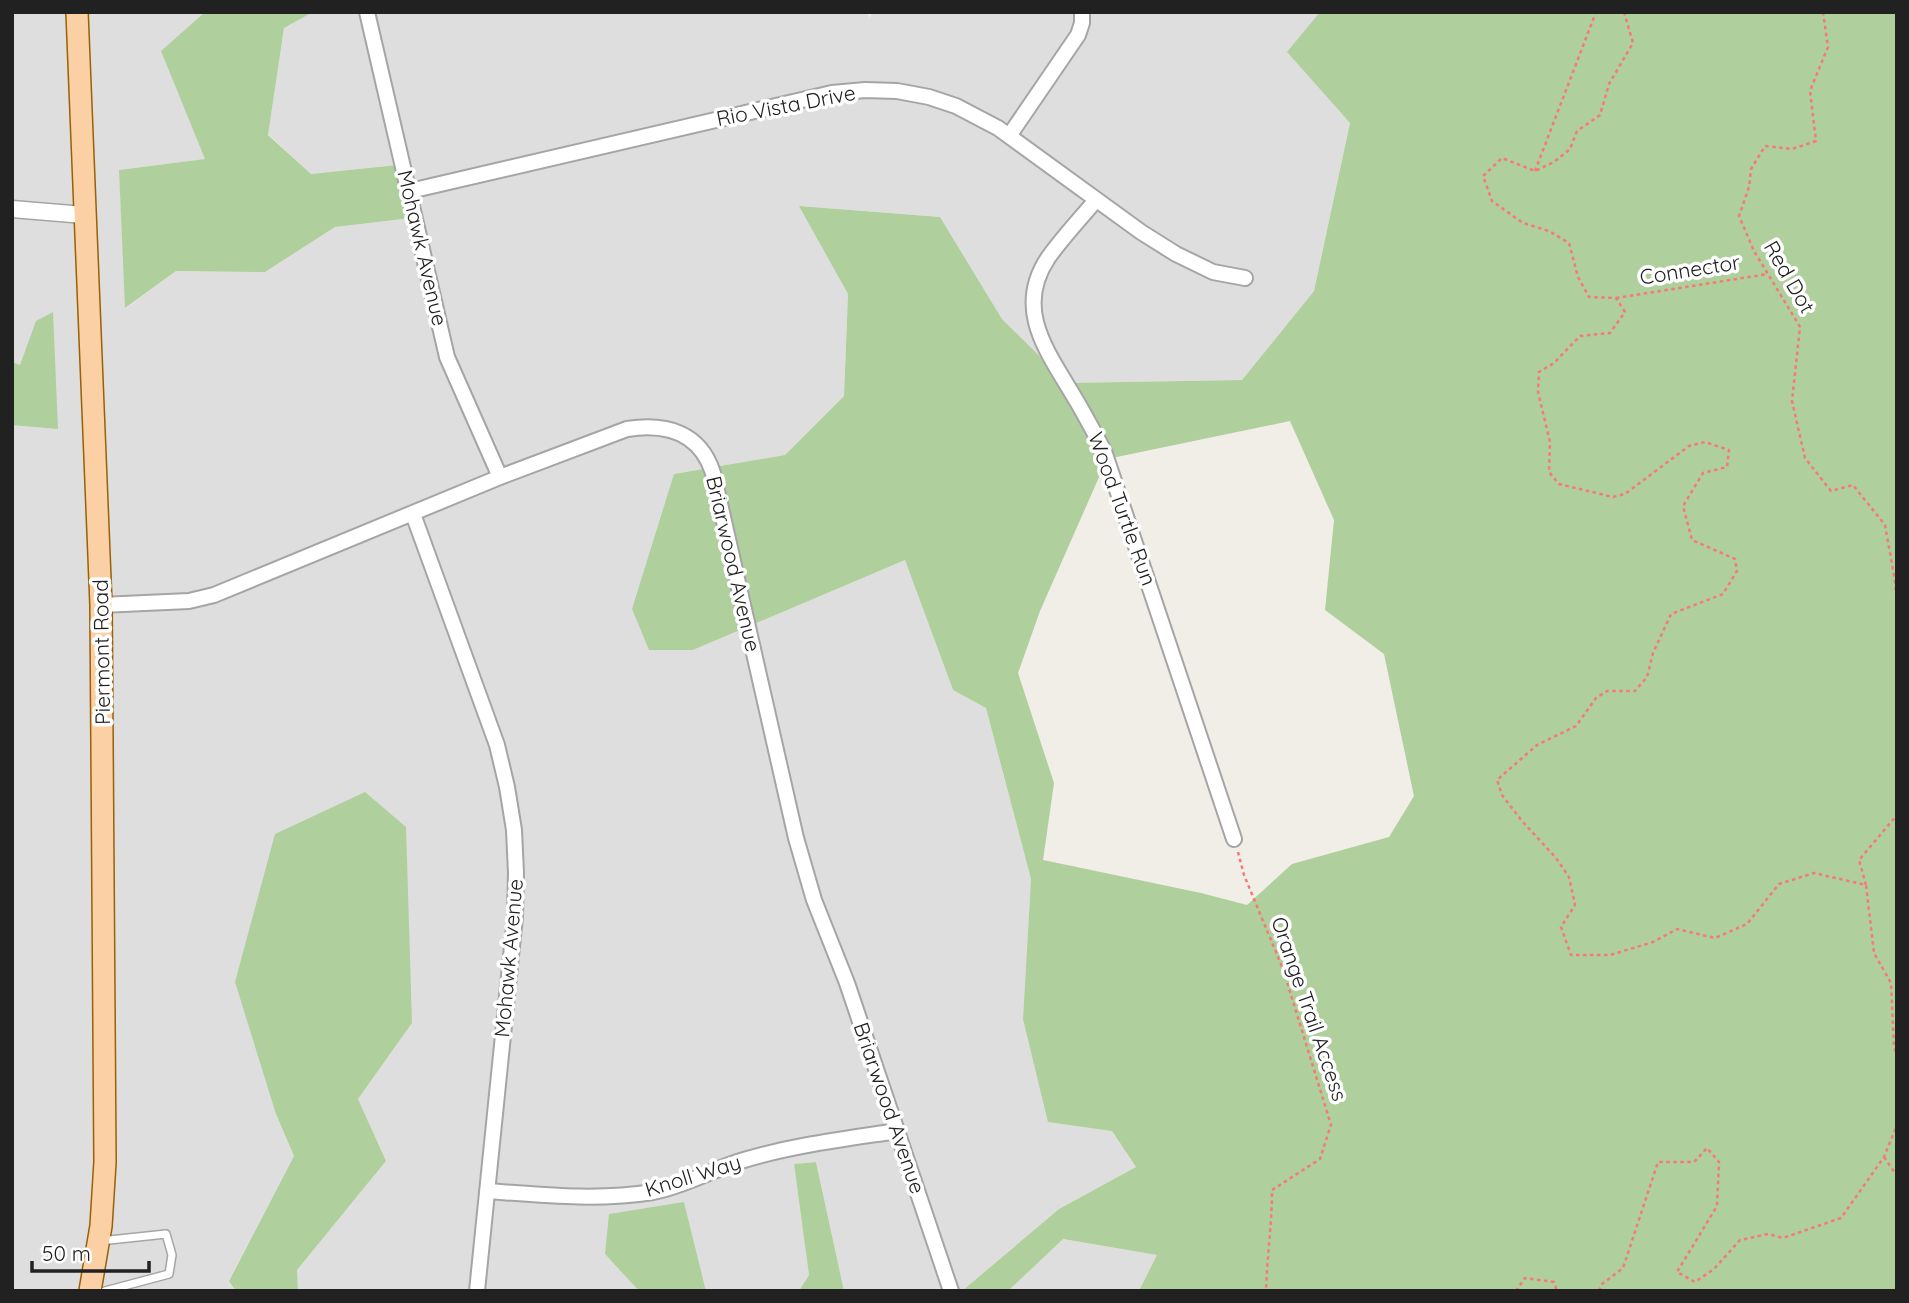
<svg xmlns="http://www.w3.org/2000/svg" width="1909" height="1303" viewBox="0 0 1909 1303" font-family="Quicksand,sans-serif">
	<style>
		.residential { fill: #dfdede }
		.forest { fill: #afcf9d; fill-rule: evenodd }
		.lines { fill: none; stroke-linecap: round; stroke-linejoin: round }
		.service-casing { stroke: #a5a5a5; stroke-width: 10 }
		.minor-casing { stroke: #a5a5a5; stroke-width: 18 }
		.tertiary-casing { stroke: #a5a5a5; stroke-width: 19 }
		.primary-casing { stroke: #996004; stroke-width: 24 }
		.path { stroke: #f67973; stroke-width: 2.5; stroke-dasharray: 3.5 3.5; stroke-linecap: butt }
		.service { stroke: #fff; stroke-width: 7 }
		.minor { stroke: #fff; stroke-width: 14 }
		.tertiary { stroke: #fff; stroke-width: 16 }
		.primary { stroke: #fad0a4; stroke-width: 21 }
		.labels { text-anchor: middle; stroke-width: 7; stroke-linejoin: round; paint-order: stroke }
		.street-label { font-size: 21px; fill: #212121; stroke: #fff }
	</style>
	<rect width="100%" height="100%" fill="#f1ede7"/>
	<path class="residential" d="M12 12H205L162 51 206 159 119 170 126 308 176 271 265 272 335 227 420 217 406 164 311 174 268 134 284 28 313 12H868L869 18 873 12H1320L1288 53 1350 123 1314 291 1242 380 1067 383 1002 319 940 217 800 206 848 294 844 396 785 455 674 474 693 650 905 560 953 690 986 708 1031 879 1023 1019 1112 1131 1136 1167 1059 1209 962 1291H844L816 1162 794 1164 809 1275 799 1291H706L684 1202 605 1254 639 1291H298L297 1270 386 1161 358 1099 412 1023 276 1114 294 1156 229 1280 236 1291H12Z
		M1062 1239 1158 1255 1139 1291H1008Z"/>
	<path class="forest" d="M205 12H313L284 28 268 135 311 174 407 164 420 217 335 227 265 272 176 271 125 308 119 170 205 159 161 51Z
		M1320 12H1897V1291H1139L1157 1255 1063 1239 1008 1291H962L1059 1209 1136 1167 1112 1131 1048 1122 1023 1019 1031 879 986 708 953 690 905 560 693 650H649L632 609 674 474 785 455 844 396 848 294 799 206 940 217 1002 319 1067 383 1242 380 1314 291 1350 123 1287 52ZM1290 421 1334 520 1325 610 1384 654 1414 796 1389 837 1292 864 1247 905 1201 893 1043 860 1054 783 1018 673 1040 611 1107 459Z
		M53 312 58 429 12 425V362L20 365 36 321Z
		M365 792 406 827 412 1023 358 1099 386 1161 297 1270 298 1291H236L229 1281 294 1156 276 1114 235 982 275 834Z
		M816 1162 844 1291H799L809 1275 794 1164Z
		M684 1202 706 1291H639L605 1254 609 1214Z"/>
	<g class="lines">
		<g class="service-casing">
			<path id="service" d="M100 1241 166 1234 172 1255 169 1274 105 1291"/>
		</g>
		<g class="minor-casing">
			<path id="minor" d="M367 12 447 357 500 477
				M1009 136 1078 35 1082 23V12
				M410 191 832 93 865 90 897 91 929 97 956 106 998 128 1141 232 1176 254 1213 272 1245 278
				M1096 200C1080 219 1062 238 1048 258 1014 309 1047 351 1073 395 1084 413 1094 432 1104 451L1234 839
				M413 514 497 745 507 787 514 830 516 873 515 917 477 1291
				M101 605 189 601 214 595 500 477 627 429C666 423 700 432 713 473L796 838 814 900 847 983 951 1291
				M487 1191C542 1195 597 1201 653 1192 685 1186 713 1169 744 1160 794 1145 845 1139 897 1131"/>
		</g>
		<g class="tertiary-casing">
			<path id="tertiary" d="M12 209 84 215"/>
		</g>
		<g class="primary-casing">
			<path id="primary" d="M77 12 101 605 105 1162 101 1226 90 1291"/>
		</g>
		<path class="path" d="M1624 12 1633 43 1609 84 1600 115 1577 131 1570 149 1554 162 1535 171 1502 158 1483 176 1492 201 1523 223 1549 231 1569 243 1578 277 1589 297 1616 298 1625 312 1610 333 1580 336 1554 363 1539 372 1538 392 1550 442 1549 472 1559 484 1613 497 1625 494 1689 446 1705 442 1729 450 1727 467 1703 473 1683 506 1692 540 1735 559 1737 571 1723 594 1671 614 1653 653 1647 677 1635 691H1607L1596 698 1576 726 1537 745 1497 780 1502 795 1522 821 1556 858 1569 877 1575 905 1561 927 1571 955H1610L1653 942 1677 929 1715 938 1747 924 1779 884 1814 873 1866 885 1874 953 1891 983 1894 1047 1897 1056
			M1823 12 1828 47 1810 91 1816 141 1792 149 1765 146 1751 169 1749 187 1739 216 1754 251 1800 327 1792 401 1805 458 1831 491 1853 485 1885 525 1895 581 1897 607
			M1535 171 1596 12
			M1616 298 1768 274
			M1238 852 1244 875 1283 969 1331 1125 1320 1159 1272 1190C1272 1224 1267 1257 1266 1291
			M1866 885 1859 860 1897 815
			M1884 1157 1897 1176
			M1516 1291 1525 1278 1554 1282 1557 1291
			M1599 1291 1602 1284 1623 1268 1658 1162H1694L1707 1148 1719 1162 1717 1206 1677 1272 1695 1282 1714 1269 1740 1240 1768 1234 1783 1238 1841 1218 1884 1157 1897 1125"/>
		<use href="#service" class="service"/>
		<use href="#minor" class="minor"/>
		<use href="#tertiary" class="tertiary"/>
		<use href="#primary" class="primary"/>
	</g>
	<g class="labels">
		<g class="street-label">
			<text transform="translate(786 106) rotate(-11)" y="7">Rio Vista Drive</text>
			<text transform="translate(422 248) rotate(77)" y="7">Mohawk Avenue</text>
			<text transform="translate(1690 270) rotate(-9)" y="7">Connector</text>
			<text transform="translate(1789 277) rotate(60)" y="7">Red Dot</text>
			<text transform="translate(1122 509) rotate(70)" y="7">Wood Turtle Run</text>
			<text transform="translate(733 564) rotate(77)" y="7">Briarwood Avenue</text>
			<text transform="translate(102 652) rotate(-91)" y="7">Piermont Road</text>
			<text transform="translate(509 958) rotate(-85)" y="7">Mohawk Avenue</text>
			<text transform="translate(1309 1009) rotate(71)" y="7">Orange Trail Access</text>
			<text transform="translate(889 1108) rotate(71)" y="7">Briarwood Avenue</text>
			<text transform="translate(693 1176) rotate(-17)" y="7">Knoll Way</text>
		</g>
	</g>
	<rect width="1909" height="1303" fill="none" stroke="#212121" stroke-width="28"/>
	<path d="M32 1261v10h117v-10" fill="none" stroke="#212121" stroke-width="3.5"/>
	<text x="42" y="1261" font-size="21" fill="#212121" stroke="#ffffff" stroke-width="5" paint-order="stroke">50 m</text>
</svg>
